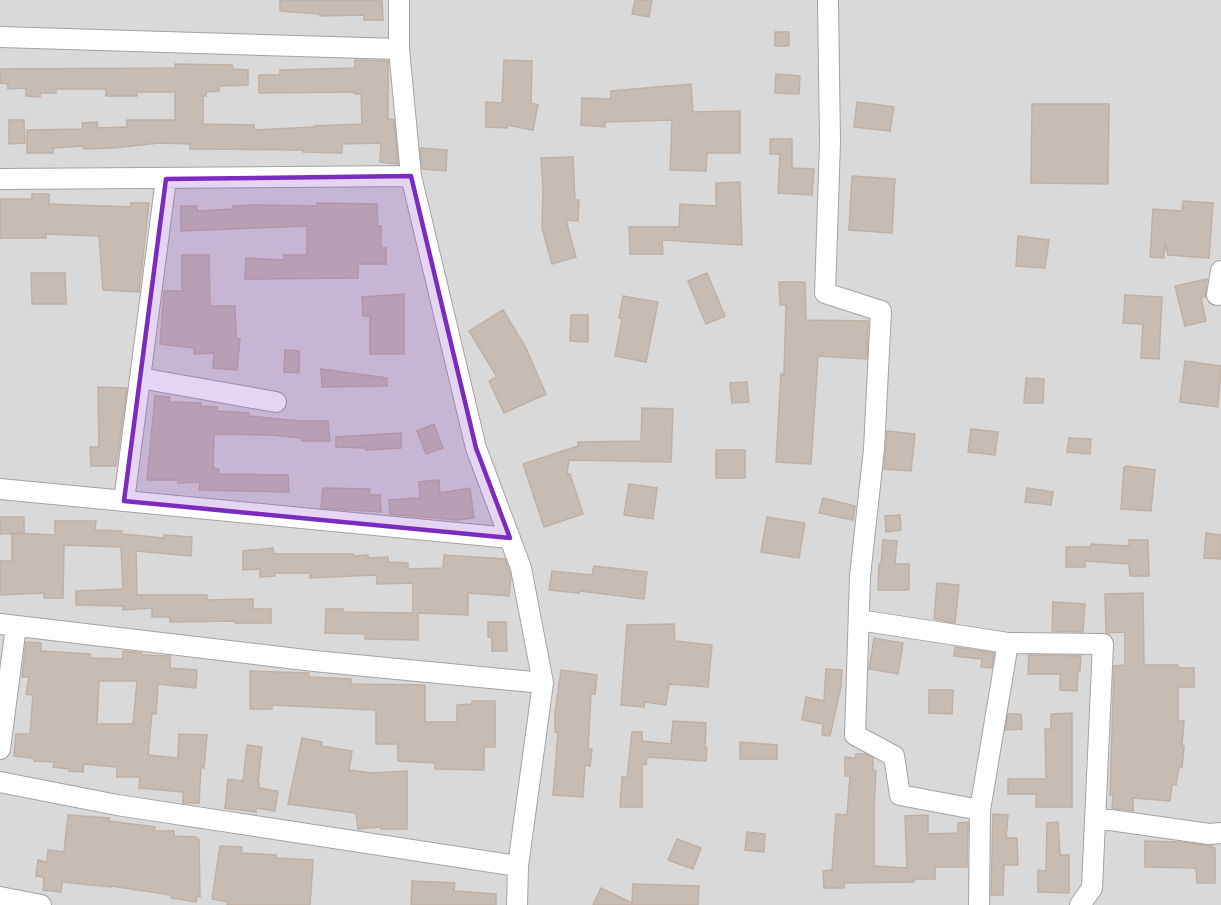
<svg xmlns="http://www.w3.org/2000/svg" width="1221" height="905" viewBox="0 0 1221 905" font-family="'Public Sans',sans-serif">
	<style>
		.residential { fill: #dad9d9 }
		.building { fill: #c6bcb4; stroke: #c0b0a3; stroke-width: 1.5; fill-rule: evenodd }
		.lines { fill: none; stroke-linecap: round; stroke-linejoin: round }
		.street-casing { stroke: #a3a3a3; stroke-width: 22 }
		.street { stroke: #fff; stroke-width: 20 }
		.marked { fill: #7b2cbf; fill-opacity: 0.2; stroke: #7b2cbf; stroke-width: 4.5; stroke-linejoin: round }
	</style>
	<rect width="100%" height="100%" fill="#eeeae1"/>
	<path class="residential" d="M0 0H1221V905H0Z"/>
	<path class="building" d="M280 0H382L383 20H364V15L320 16V14L280 11Z
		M635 0H652L649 17 632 14Z
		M775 32H789V46H775Z
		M355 60 388 61V119L394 120 398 164 380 162 381 143 342 144V153L303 152V150L190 149V144L159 143 114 148 84 149 83 146 53 148V153H27V130L83 129 82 123 97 122 98 128 127 127V120H175V92H137V96H106V89H56V93H40V97L26 96V88L8 89V84L0 83V69L175 68V64L232 65 233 69 248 70V85L219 86V91L206 92V96H203V124L254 125V130L314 127V126L362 124 361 94H355V92L259 93V75H280V70L355 68Z
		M504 60 532 61 531 103 538 105 533 130 507 125V128L486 127V102L502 103Z
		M776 74 800 76 799 94 775 93Z
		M691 84 693 112 740 111V153H707L706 171 670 170 672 120 605 122V127L581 125 582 98 611 99V91Z
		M857 102 894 107 890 131 854 127Z
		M1032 104H1109L1108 184 1031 183Z
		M9 120H24L25 143 9 144Z
		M770 139H792V168L814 169 812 195 778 193 780 154H770Z
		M420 148 447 150 446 171 422 169Z
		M573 157 575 200H579L578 221 566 220 576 257 552 264 542 228 543 187 541 158Z
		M852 176 895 179 892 233 849 230Z
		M740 182 742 245 662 240 663 254H630L629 227H679L680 204 716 206V183Z
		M32 194H49V204L131 207V203H149L139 292 103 290 99 236 46 234V238H0V199H32Z
		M1183 201 1213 203 1209 258 1168 255 1165 243 1164 258 1150 257 1153 209 1182 211Z
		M317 203 377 204 378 226H381V248H386V264H358V278L245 279 246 258 284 260V255H307V226L181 231V206H197V211L233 209V206L253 205 317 206Z
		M1018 236 1049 240 1045 268 1016 266Z
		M182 255H209L210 306H235L236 338 240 339 237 370 213 368 214 353 194 354V348L160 344 164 291H182Z
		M31 273H65L66 304H32Z
		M707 273 725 316 706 324 688 281Z
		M1207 279 1205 297 1201 298 1206 321 1185 326 1175 286Z
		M779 282H805L806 320 868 321 867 359 818 356 811 464 776 462 781 374 784 375 786 305H780Z
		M404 294V354H370V316H363L362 297Z
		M1125 295 1162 297 1159 359 1141 358 1143 324 1123 323Z
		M623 296 658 302 646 362 615 356 622 319 619 318Z
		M503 310 525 346 546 394 504 413 489 381 497 377 469 331Z
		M571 315H588V342L570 341Z
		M285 350 299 351V373L284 372Z
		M1185 361 1221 366 1218 407 1180 402Z
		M321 369 387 378V386L322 387Z
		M1026 378 1044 379 1043 403H1024Z
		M747 382 749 402 732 403 730 383Z
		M98 387 127 388 116 466H91L90 447H99Z
		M155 396 170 397 169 402 201 403 200 406 217 407V411L249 413V416L299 421H328L330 441H302V438L271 435 214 434 213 468 219 469 218 474 288 475 289 492 199 490 200 482 178 483V480H147Z
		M642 408 673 409 671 462 569 460 567 474H570L583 514 544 527 523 464 578 446V442L641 441Z
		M434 424 443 448 426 454 417 431Z
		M971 429 998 432 995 455 968 452Z
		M887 431 915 434 911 471 884 469Z
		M401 433V448L366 450V448L336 447V437Z
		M1069 438 1091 439 1090 454 1067 452Z
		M716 450H745V478H716Z
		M1127 466 1155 470 1151 511 1121 509 1124 467Z
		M439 480 440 493 470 488 474 518 457 520 390 514 389 500 420 498 419 482Z
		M629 484 657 488 653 519 624 515Z
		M323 488 370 489 369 495H380L381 512 321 508Z
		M1027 488 1053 492 1051 505 1025 502Z
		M823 498 855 506 853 520 819 513Z
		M900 515 901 530 886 532 885 516Z
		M0 517H24V533L0 534Z
		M767 517 805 523 799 558 761 552Z
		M55 521H96L95 530 122 531V534L164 538V535L192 537 191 556 136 551 137 595H207V600L253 599V609H271V623H235V621L170 622V617H152V608L123 610V606L76 605V591L123 589 121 547 64 545 63 598H44V593L0 595V561H12V533L55 535Z
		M1206 533 1221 535V559L1204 558Z
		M883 540 897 541 895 564H909V590H878L879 564H881Z
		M1129 540H1148L1149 576H1130L1129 564 1085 561V567H1066V547H1091V544L1129 546Z
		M273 548 274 554H353V556L368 555V558L388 557V562L408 563V569L443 568 444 555 505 559 511 577 509 596 468 593V615L418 613V640L365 639V634L325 633 326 609H343L342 612 413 613V583L377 584V576L374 575 310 578V573H275V576L260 577V569L243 570V551Z
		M594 566 647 572 644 599 580 591 579 593 549 590 552 571 592 575Z
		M937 583 959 585 955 623 934 619Z
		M1143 593 1144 665H1178V668H1194V687H1178V721H1184L1182 746H1184L1182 767H1179L1176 785 1172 784 1170 801 1133 798V811L1112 808 1113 795H1110L1114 666 1125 665V632L1106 633 1105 594Z
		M1053 602 1085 604 1083 632 1052 631Z
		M488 622H506L507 651H492V637H488Z
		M674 624 675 641 712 645 708 687 669 684 666 705 645 702 644 707 621 705 627 625Z
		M874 638 903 643 898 674 869 669Z
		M26 642 41 643V651L90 654V658L123 659V651L142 653V655L170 656V668L197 670 196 688 158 684 156 714 152 713 148 755 178 758 179 734 207 735 204 768 201 767 199 803H183V792L139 788 140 777H117V767L84 764 83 772 69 771V769L53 767 54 762 34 761V758L14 756 16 734H30L33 695 26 694 29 677H22ZM99 681H137L133 724H97Z
		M955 647 994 653 992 668 981 667 982 659 954 656Z
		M1029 655 1081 656 1080 671H1078L1077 691 1060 690V674H1028Z
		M826 669 842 670 841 687 830 736 822 735 823 724 802 720 806 697 824 701Z
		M561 670 597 675 595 694H591L588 749H592L590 766 585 765 583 797 553 795 558 732H555V713Z
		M250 671 309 673V677L351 679V684L425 685V722H457V705L472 704V701H495V747H484V770L435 769V763L398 761V744H376V710L272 705V709H250Z
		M929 690H953L952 714 929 713Z
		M1072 713V807H1036V794H1008V779H1046L1045 729H1051V714Z
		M1008 714H1021L1022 729 1005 730Z
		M673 721 706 723 705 748H707L706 761 647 757 646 765 642 764V807H620L622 777H627L632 732H642V741L671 744Z
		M302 738 322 742 321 746 352 751 349 770 372 773 407 771V829H381V827L358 829 356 813 288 804Z
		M740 742 777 745V759H740Z
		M247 745 262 747 258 783H259V788L278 791 275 811 256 808V812L225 808 228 779 243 781Z
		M856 754H866L873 758V771H876L874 807V866L907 868 905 816 928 815V834L958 833V823L968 822 967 867H935V879H915L914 882 844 883V888H824L823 871 832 870 836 814 847 815 850 776H845V757L855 758Z
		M993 814 1008 815 1006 838H1017L1018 865H1004L1003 895H991Z
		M68 815 109 818V821L155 827 154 831H174V836L196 837 199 840 200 897 197 896 196 902 171 898 172 895 111 886V887L62 882 61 892 43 890 44 877 36 876 38 860 47 862 48 850 64 852Z
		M1058 822 1060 855H1069V893L1038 892V870L1046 871 1047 823Z
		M747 832 765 834 764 852 745 850Z
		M677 839 701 848 693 869 668 860Z
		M1145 841 1180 842 1212 846V848H1215V883H1197L1196 868 1145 867Z
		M220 846 242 847 241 853 276 855V858L313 860 310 905H227L228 902 212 899Z
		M412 881 455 883 454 891 496 894V905H411Z
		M633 884 699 886 698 905H593L601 888 632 903Z"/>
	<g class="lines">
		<g class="street-casing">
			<path id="street" d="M399 0V49L411 176 476 448 521 568 543 683 518 866 517 905
				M828 0 830 142 825 293 881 311 874 449 860 576 855 735 894 756 900 795 980 810 1008 643
				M0 37 399 49
				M0 179 411 176
				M1217 295 1221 271
				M140 378 276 402
				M0 489 510 538
				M124 501 166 179
				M859 620 1008 643 1103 644 1092 888 1080 905
				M0 624 314 661 543 683
				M0 749 16 626
				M0 782 117 805 518 866
				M1096 818 1209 834 1221 833
				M0 897 41 905
				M979 905 980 810"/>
		</g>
		<use href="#street" class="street"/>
	</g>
	<path class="marked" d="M411 176 476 448 510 538 124 501 166 179Z"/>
</svg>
